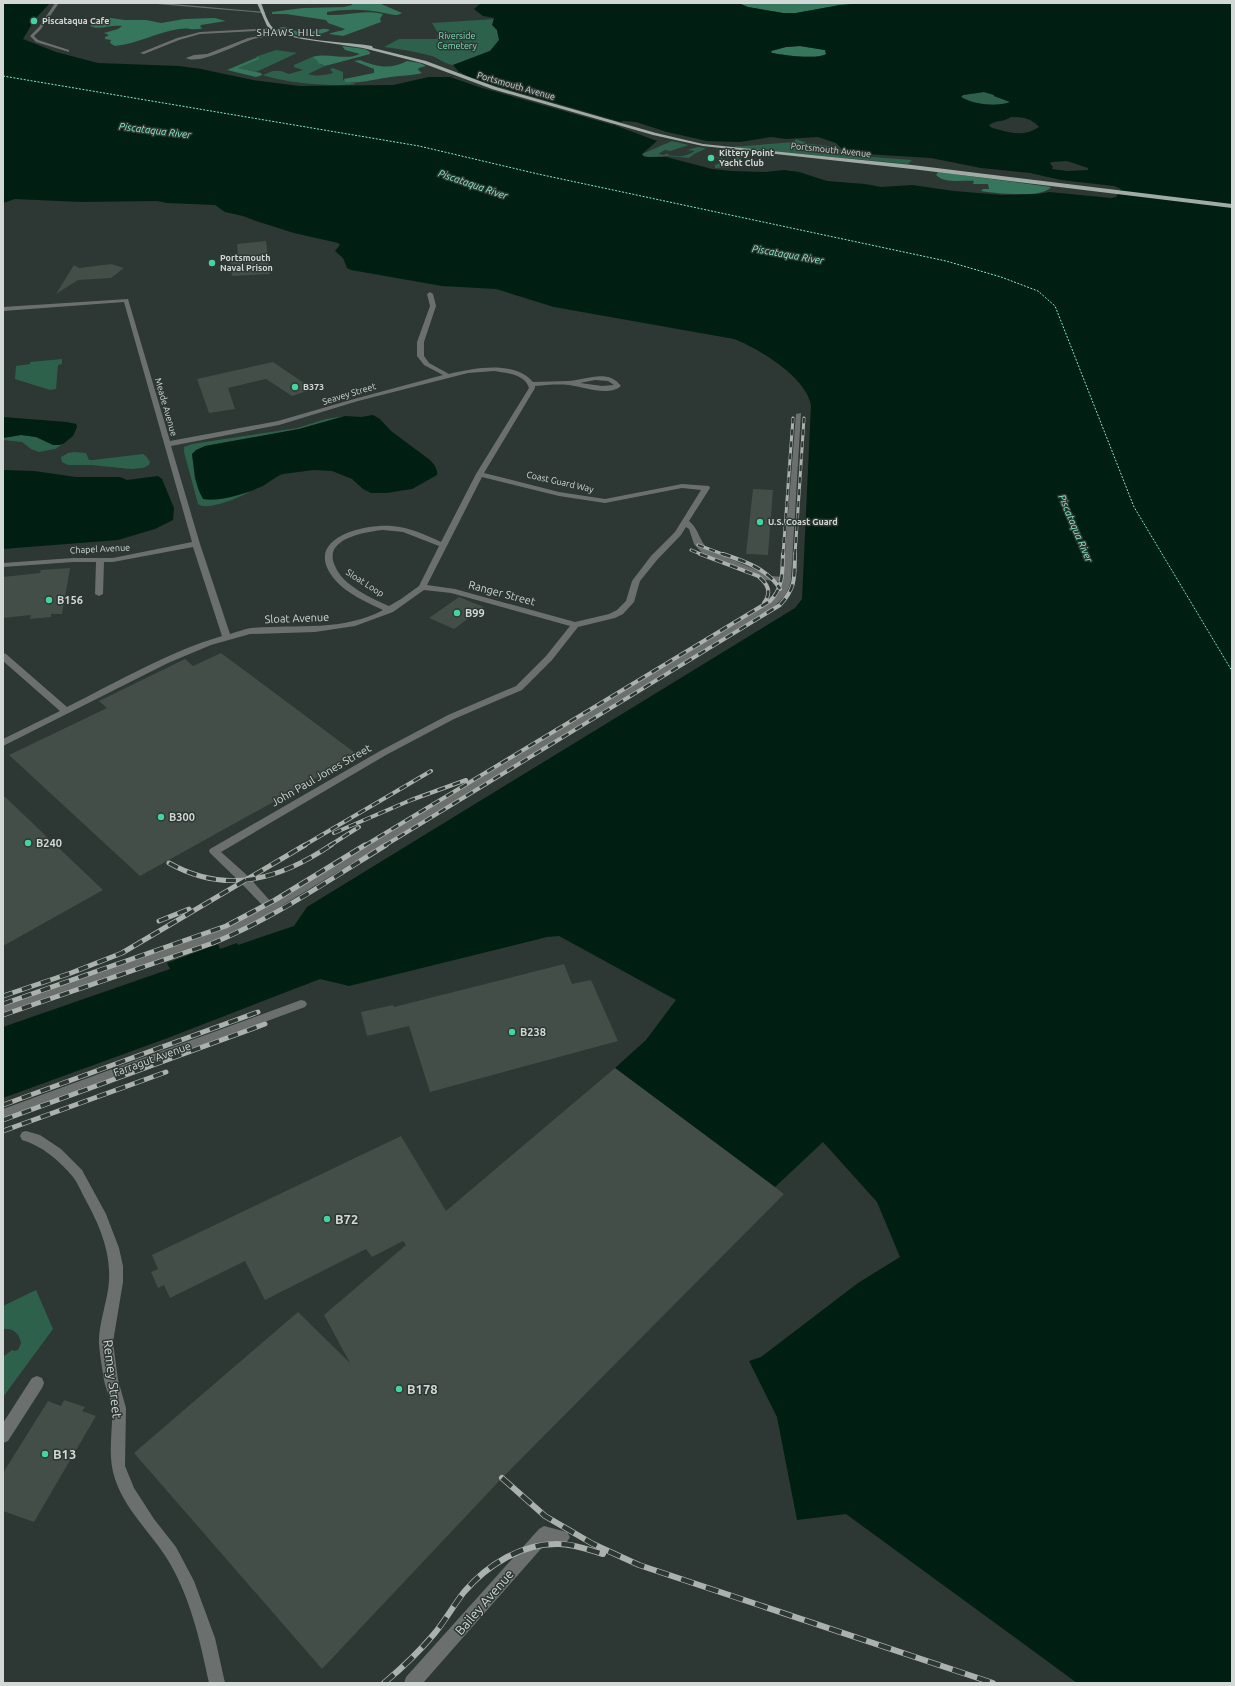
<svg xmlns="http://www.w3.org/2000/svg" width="1235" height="1686" viewBox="0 0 1235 1686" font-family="Ubuntu,sans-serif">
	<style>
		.green { fill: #2e614c }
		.forest { fill: #35765c }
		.water { fill: #001f13; fill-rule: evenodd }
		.pier { fill: #2d3733 }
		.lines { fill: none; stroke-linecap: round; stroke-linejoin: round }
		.ferry { stroke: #8bebc2; stroke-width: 1; stroke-dasharray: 2 1.5; stroke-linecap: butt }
		.building { fill: #434e48 }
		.minor { fill: #6b706e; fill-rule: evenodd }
		.major { fill: #a1aba6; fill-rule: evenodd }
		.rail-far3-casing { stroke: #abb2ae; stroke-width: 3 }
		.rail-far2-casing { stroke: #abb2ae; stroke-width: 4 }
		.rail-far1-casing { stroke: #abb2ae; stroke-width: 5 }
		.rail-casing { stroke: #abb2ae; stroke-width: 6 }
		.rail-far3 { stroke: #2d3733; stroke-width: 2; stroke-dasharray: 6; stroke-linecap: butt }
		.rail-far2 { stroke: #2d3733; stroke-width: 2.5; stroke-dasharray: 8; stroke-linecap: butt }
		.rail-far1 { stroke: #2d3733; stroke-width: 3.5; stroke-dasharray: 10; stroke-linecap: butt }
		.rail { stroke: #2d3733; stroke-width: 4.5; stroke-dasharray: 13; stroke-linecap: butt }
		.poi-dot { fill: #43d4a0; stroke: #2d3733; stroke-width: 1.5 }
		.labels { text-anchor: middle; stroke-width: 3; stroke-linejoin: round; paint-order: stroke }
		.far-poi-label { font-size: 9px; font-weight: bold; fill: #d2d8d5; stroke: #2d3733; text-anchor: start }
		.far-park-label { font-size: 9px; fill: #7dddb5; stroke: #2d3733 }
		.far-street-label { font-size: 9px; fill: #d2d8d5; stroke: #2d3733 }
		.far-neighbourhood-label { font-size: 10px; letter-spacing: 1px; fill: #d2d8d5; stroke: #2d3733 }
		.far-water-label { font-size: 10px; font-style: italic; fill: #8bebc2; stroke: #2d3733 }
		.street-label { font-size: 11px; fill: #d2d8d5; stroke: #2d3733 }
		.poi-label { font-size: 11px; font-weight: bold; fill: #d2d8d5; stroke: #2d3733; text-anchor: start }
		.near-poi-label { font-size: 13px; font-weight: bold; fill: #d2d8d5; stroke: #2d3733; text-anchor: start }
		.near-street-label { font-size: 13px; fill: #d2d8d5; stroke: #2d3733 }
	</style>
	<rect width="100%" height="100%" fill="#2d3733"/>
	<path class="green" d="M495 19 499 40 490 51 453 65C447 65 440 59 432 56 417 52 401 49 384 47L399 39H437L438 33 432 23Z
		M276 50 297 53 256 72 237 68 258 57H255Z
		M312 57 319 61 321 65 325 66 308 74C317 77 325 75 333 73L330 69 333 68 343 72V80L356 84C331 87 286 83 263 75L273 71H281L289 74 303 70 294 67V65Z
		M984 92 995 95 994 96 1011 102C997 107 974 105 961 97L963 95Z
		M796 139 810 144 829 146 859 156 912 160 908 164 731 147 794 142Z
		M672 141 689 145 670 151 665 150 658 154 664 155 668 153V155C679 157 685 157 695 151L687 150 698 147 705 148V149L694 154 689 158 668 156 649 157 642 155V154Z
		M739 152 745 153 737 165H733L732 167H735L715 168V165L726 161 711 156 733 161 736 157 731 153Z
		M62 359V364L58 365 56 389 50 390 15 379 16 366 30 364V362Z
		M345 416 299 429 205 446 192 454 195 480 220 499 253 490C243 496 207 512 198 504L184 452V447L192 444 297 428 326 419Z
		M21 435 36 437 59 445 63 444 55 449 39 452 31 449 22 442 3 440V438Z
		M74 452 86 453 89 460H93L143 454 146 456 150 462 149 465 143 468 131 469 91 465H68L62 462 61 457 68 453Z
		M36 1290 53 1329 3 1397V1357L12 1350 14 1351 18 1350 21 1343C19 1333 13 1328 3 1329V1306Z"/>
	<path class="forest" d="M352 3H379L402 13C396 17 391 14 384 13 365 9 346 9 327 12V15C347 16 364 9 383 14L380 19 381 22 343 36 329 34C334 31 340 32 345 29L328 23 326 20 286 14H272V12L303 8 344 7 352 5Z
		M738 3H865L840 5 796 13H783L748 7Z
		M111 18 125 20H146L161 23 184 19 215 18 226 21 201 25 200 27 203 28C195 31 187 27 179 29 157 32 137 44 115 46L110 43 111 40 105 39V37L109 35 104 33 118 29 122 26C110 24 100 31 90 26L95 21Z
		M283 27C291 27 296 33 304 33 314 33 321 26 330 30 319 37 289 38 278 28Z
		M342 46 365 49 370 52V54L325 66 318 63V61L312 57C329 52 345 61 360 54L345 50Z
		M800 46 825 50 826 54C817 60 783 55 772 53L771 51 786 47Z
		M258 57 259 59 238 68 261 73 262 75 256 77 227 70Z
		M360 60C377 67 390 70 407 61L420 63 426 66 419 68 418 70 422 73C412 76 402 75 391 77 375 79 360 84 345 82L344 79 374 73V69L354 61Z
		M938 172 1051 187C1042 199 995 193 981 191L983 189H989L988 184H973L974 181C963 180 945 184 936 175Z"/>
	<path class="water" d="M3 3H50L35 19 23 39 56 52 98 63 179 66 201 69 253 80 300 86 393 85 429 77H450L459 72 453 65 490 51 499 40 497 30 492 25 494 18 483 16 474 9 481 3H738L748 7 783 13H796L840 5 865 3H1232V1683H1077L846 1514 797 1520 777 1417 749 1361 761 1357 858 1283 900 1257 877 1202 823 1142 775 1187 615 1068 646 1040 676 1000 559 936 547 937 349 986 320 979 165 1039 3 1098V1027L170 969 167 963 218 944 220 949 237 943 238 945 294 926 307 907 795 608 802 599 811 405C806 377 758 348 734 339L554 307 496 289 442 286 351 270 347 268 343 258 335 251 340 245 338 243 294 233 256 221 243 216 225 212 215 205 167 203 157 201 81 202 15 199 3 203ZM800 46 825 50 826 54C817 60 783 55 772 53L771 51 786 47ZM984 92 994 95V96L1010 102C997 107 974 105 961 97L963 95ZM1011 117C1022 117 1031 118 1039 127 1022 138 1009 132 992 128L989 125C996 120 1004 122 1011 117ZM623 121 636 122 667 132 707 141 740 142 771 137 786 139 818 137 836 143 842 149 866 154 931 158 981 168 1030 173 1061 180 1114 186 1121 189 1116 197 1111 198 1049 192 1038 194 1002 195 954 191 912 185 881 187 865 184 827 181 799 172 784 170 765 172 732 171 712 169 666 157H644L642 154 657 141 614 125ZM1067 161 1088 168V170L1067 171 1052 169 1053 167 1050 163 1052 162Z
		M373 415 380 419 391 431 430 460C434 464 438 469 437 475L412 489 386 493H371L363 489 352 479 332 471 314 470 283 474C274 477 267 485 258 488 245 494 217 502 203 499 194 483 195 472 192 454L196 450 205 446 299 429 345 416 361 417Z
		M3 417 67 422 76 424 77 427 73 436 63 444 59 445H53L36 437 21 435 3 438Z
		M3 470 34 471 76 477H120L127 480 158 476 162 479 174 508 173 520 155 529 118 540 3 549Z"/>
	<path class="pier" d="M460 72 467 76 483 82 621 122 613 125 479 87 450 77Z"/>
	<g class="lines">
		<path class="ferry" d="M3 76 419 146 538 174 946 261 1001 277 1038 291 1055 306 1134 507 1232 671"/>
	</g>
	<path class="building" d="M266 241 270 274 232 276 230 257 238 256 237 244Z
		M111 264 124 268 111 278 78 280 56 294 74 265 79 268Z
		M273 362 313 389 292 396 266 379 228 388 235 409 209 413 197 379Z
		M753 489 773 490 768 555 746 554Z
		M70 568 62 614H51V617L30 619 31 615 3 618V577L40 573 41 570Z
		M459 597 484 607 454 629 429 618Z
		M221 653 358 755 140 876 9 755 107 708 99 701 185 659 193 666Z
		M3 795 103 890 3 946Z
		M564 964 572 984 591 980 618 1041 430 1092 409 1026 367 1036 361 1012 393 1005 394 1007Z
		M615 1068 784 1194 502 1478 322 1669 134 1453 298 1312 350 1363 324 1315 406 1245 403 1241 372 1257 366 1249 265 1300 245 1261 170 1298 164 1285 158 1288 151 1272 158 1269 152 1255 401 1136 446 1211Z
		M64 1400 85 1407 82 1411 96 1416 34 1522 3 1511V1473L48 1401 61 1406Z"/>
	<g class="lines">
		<path class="minor" d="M55 3H59L41 29 34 36 38 40 69 50V52L36 42 30 36 39 27Z
			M145 3H162L266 12 264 13Z
			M272 28 273 30 200 34 179 40 144 54 140 53 177 38 200 32Z
			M268 34 269 36C262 37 255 38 248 41 234 46 199 65 186 58L194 55 207 54 248 38Z
			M430 292 433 294 436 306 424 342V356L429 363 449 374C473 368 515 360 533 382 544 382 556 381 568 381 586 380 608 368 621 386 608 397 585 387 569 385 558 384 546 385 535 386V388L484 473 559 492 605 499 682 484 709 486 710 488 689 521C700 530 698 540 709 550L771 576 783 577 796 414 801 413 791 580C788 597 776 605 763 615L245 928 221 939 3 1013V1005L213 933 237 922 264 907 241 883 210 853 209 851 210 849 380 751 448 715 516 686 546 656 570 626 451 593 424 590 393 612 355 626 315 632 250 634 211 645 168 663 3 746V739L60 711 3 661V653L6 654 67 707C117 682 168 652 222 636L193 547 113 562H104L103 594 99 596 95 594 96 562H73L3 567V563L73 558H113L192 542 124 302 3 311V307L128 299 170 441 278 421 354 399 443 375 424 365 417 356V342L430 306 427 294ZM494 371C506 373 525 374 529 388L476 474 441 542C426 535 409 527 392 526 360 524 300 540 336 581 348 594 366 602 383 610 343 632 295 624 251 628 244 629 237 632 230 634L200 544 171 446 279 425 358 401 468 373ZM595 380 608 381 614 385 602 386 580 383ZM482 477 559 496 605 503 682 488 701 490 675 532 651 556 632 581 626 601 617 610 609 614 575 622 455 589 427 585ZM686 527 689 529 694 544 703 554 766 580 783 582 778 594 757 611 272 903 249 877 221 852 386 755 454 719 522 690 552 660 578 627 615 618 623 614 634 602 640 581 657 560 681 535ZM383 530 403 532 439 546 419 586 401 599 389 606C375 600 360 593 348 583 342 578 338 573 335 566 322 539 364 532 383 530Z
			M301 1000 305 1001 307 1004 305 1007 3 1119V1109Z
			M26 1131 40 1135 61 1149 82 1170 106 1214 119 1248 123 1266V1282L113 1342 118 1380 126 1408 125 1466 134 1488 154 1519 176 1547 194 1581 215 1638 225 1683H209C200 1640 190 1595 166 1557 149 1531 125 1509 115 1479 107 1456 113 1432 112 1409 111 1399 106 1390 104 1380 102 1368 100 1356 99 1344 98 1325 108 1300 109 1281 111 1250 98 1222 83 1195 80 1189 77 1182 73 1177 59 1160 42 1146 22 1140L20 1136 22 1132Z
			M37 1376 42 1378 44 1383 42 1388 8 1441 3 1443V1423L32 1378Z
			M544 1526 567 1532 570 1537 567 1542 562 1545 547 1542 423 1683H404L406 1677 539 1529Z"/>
		<path class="major" d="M257 3H261C264 10 267 22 273 28 290 41 350 42 372 46L373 48 426 61 496 87 656 133 703 144 912 165 1232 204V208L912 169 703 146 653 135 492 89 422 63 363 48 302 39 276 33 267 26Z"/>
		<g class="rail-far3-casing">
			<path id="rail-far3" d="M698 545 725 555
				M691 550 703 555
				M783 555 793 418
				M795 555 804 418"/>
		</g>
		<g class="rail-far2-casing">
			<path id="rail-far2" d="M700 554 758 576C768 584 772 592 764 603
				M723 554C744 561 768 569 780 589
				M334 833 411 800 466 780
				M303 846 431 771
				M329 846 359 827
				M364 846 770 601C784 587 782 572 783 554
				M384 846 780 605C797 586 794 577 795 554"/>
		</g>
		<g class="rail-far1-casing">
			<path id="rail-far1" d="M169 863C226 895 279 880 331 845
				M159 921 189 909
				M3 996 71 973 122 953 305 845
				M3 1004 226 926 275 900 365 845
				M3 1015 213 943C274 918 329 880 386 845
				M3 1105 258 1012
				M3 1120 265 1024
				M3 1131 166 1072"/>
		</g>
		<g class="rail-casing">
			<path id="rail" d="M502 1478 545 1516 593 1544 639 1565 993 1683
				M384 1683C402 1668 419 1652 434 1634 445 1621 453 1606 464 1592 487 1565 522 1543 559 1544 574 1544 589 1550 603 1554"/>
		</g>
		<use href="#rail-far3" class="rail-far3"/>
		<use href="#rail-far2" class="rail-far2"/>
		<use href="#rail-far1" class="rail-far1"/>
		<use href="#rail" class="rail"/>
	</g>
	<g class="poi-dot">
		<circle cx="34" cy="21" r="4"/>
		<circle cx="711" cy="158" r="4"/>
		<circle cx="212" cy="263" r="4"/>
		<circle cx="295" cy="387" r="4"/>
		<circle cx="760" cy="522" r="4"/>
		<circle cx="49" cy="600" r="4"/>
		<circle cx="457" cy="613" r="4"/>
		<circle cx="161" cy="817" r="4"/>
		<circle cx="28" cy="843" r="4"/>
		<circle cx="512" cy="1032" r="4"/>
		<circle cx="327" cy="1219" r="4"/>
		<circle cx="399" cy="1389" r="4"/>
		<circle cx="45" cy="1454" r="4"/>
	</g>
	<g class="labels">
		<g class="far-poi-label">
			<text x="42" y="24">Piscataqua Cafe</text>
			<text x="719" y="156">Kittery Point<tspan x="719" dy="10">Yacht Club</tspan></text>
			<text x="220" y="261">Portsmouth<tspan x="220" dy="10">Naval Prison</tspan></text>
			<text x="303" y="390">B373</text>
			<text x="768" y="525">U.S. Coast Guard</text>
		</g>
		<g class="far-park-label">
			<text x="457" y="39">Riverside<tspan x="457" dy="10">Cemetery</tspan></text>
		</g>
		<g class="far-street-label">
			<text transform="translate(516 86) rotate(16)" y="3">Portsmouth Avenue</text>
			<text transform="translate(831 150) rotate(6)" y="3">Portsmouth Avenue</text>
			<text transform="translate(349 394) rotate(-17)" y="3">Seavey Street</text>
			<text transform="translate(166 407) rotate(74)" y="3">Meade Avenue</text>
			<text transform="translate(560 482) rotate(13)" y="3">Coast Guard Way</text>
			<text transform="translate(100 549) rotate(-3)" y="3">Chapel Avenue</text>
			<text transform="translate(365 583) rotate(33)" y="3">Sloat Loop</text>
		</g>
		<g class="far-neighbourhood-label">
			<text x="289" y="36">SHAWS HILL</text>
		</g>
		<g class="far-water-label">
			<text transform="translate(155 130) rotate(7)" y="4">Piscataqua River</text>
			<text transform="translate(473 184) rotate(19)" y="4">Piscataqua River</text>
			<text transform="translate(788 254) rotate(10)" y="4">Piscataqua River</text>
			<text transform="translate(1076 528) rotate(67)" y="4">Piscataqua River</text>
		</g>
		<g class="street-label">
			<text transform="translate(502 593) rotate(15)" y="4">Ranger Street</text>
			<text transform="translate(297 618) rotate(-2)" y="4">Sloat Avenue</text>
			<text transform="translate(321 775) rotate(-30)" y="4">John Paul Jones Street</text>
			<text transform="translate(152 1059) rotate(-20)" y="4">Farragut Avenue</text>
		</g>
		<g class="poi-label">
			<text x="57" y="604">B156</text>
			<text x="465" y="617">B99</text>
			<text x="169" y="821">B300</text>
			<text x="36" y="847">B240</text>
			<text x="520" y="1036">B238</text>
		</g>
		<g class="near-poi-label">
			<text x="335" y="1224">B72</text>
			<text x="407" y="1394">B178</text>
			<text x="53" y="1459">B13</text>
		</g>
		<g class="near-street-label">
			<text transform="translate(113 1379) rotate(83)" y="5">Remey Street</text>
			<text transform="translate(484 1602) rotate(-49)" y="5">Bailey Avenue</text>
		</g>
	</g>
	<rect width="1235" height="1686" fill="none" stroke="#d2d8d5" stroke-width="8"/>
</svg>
